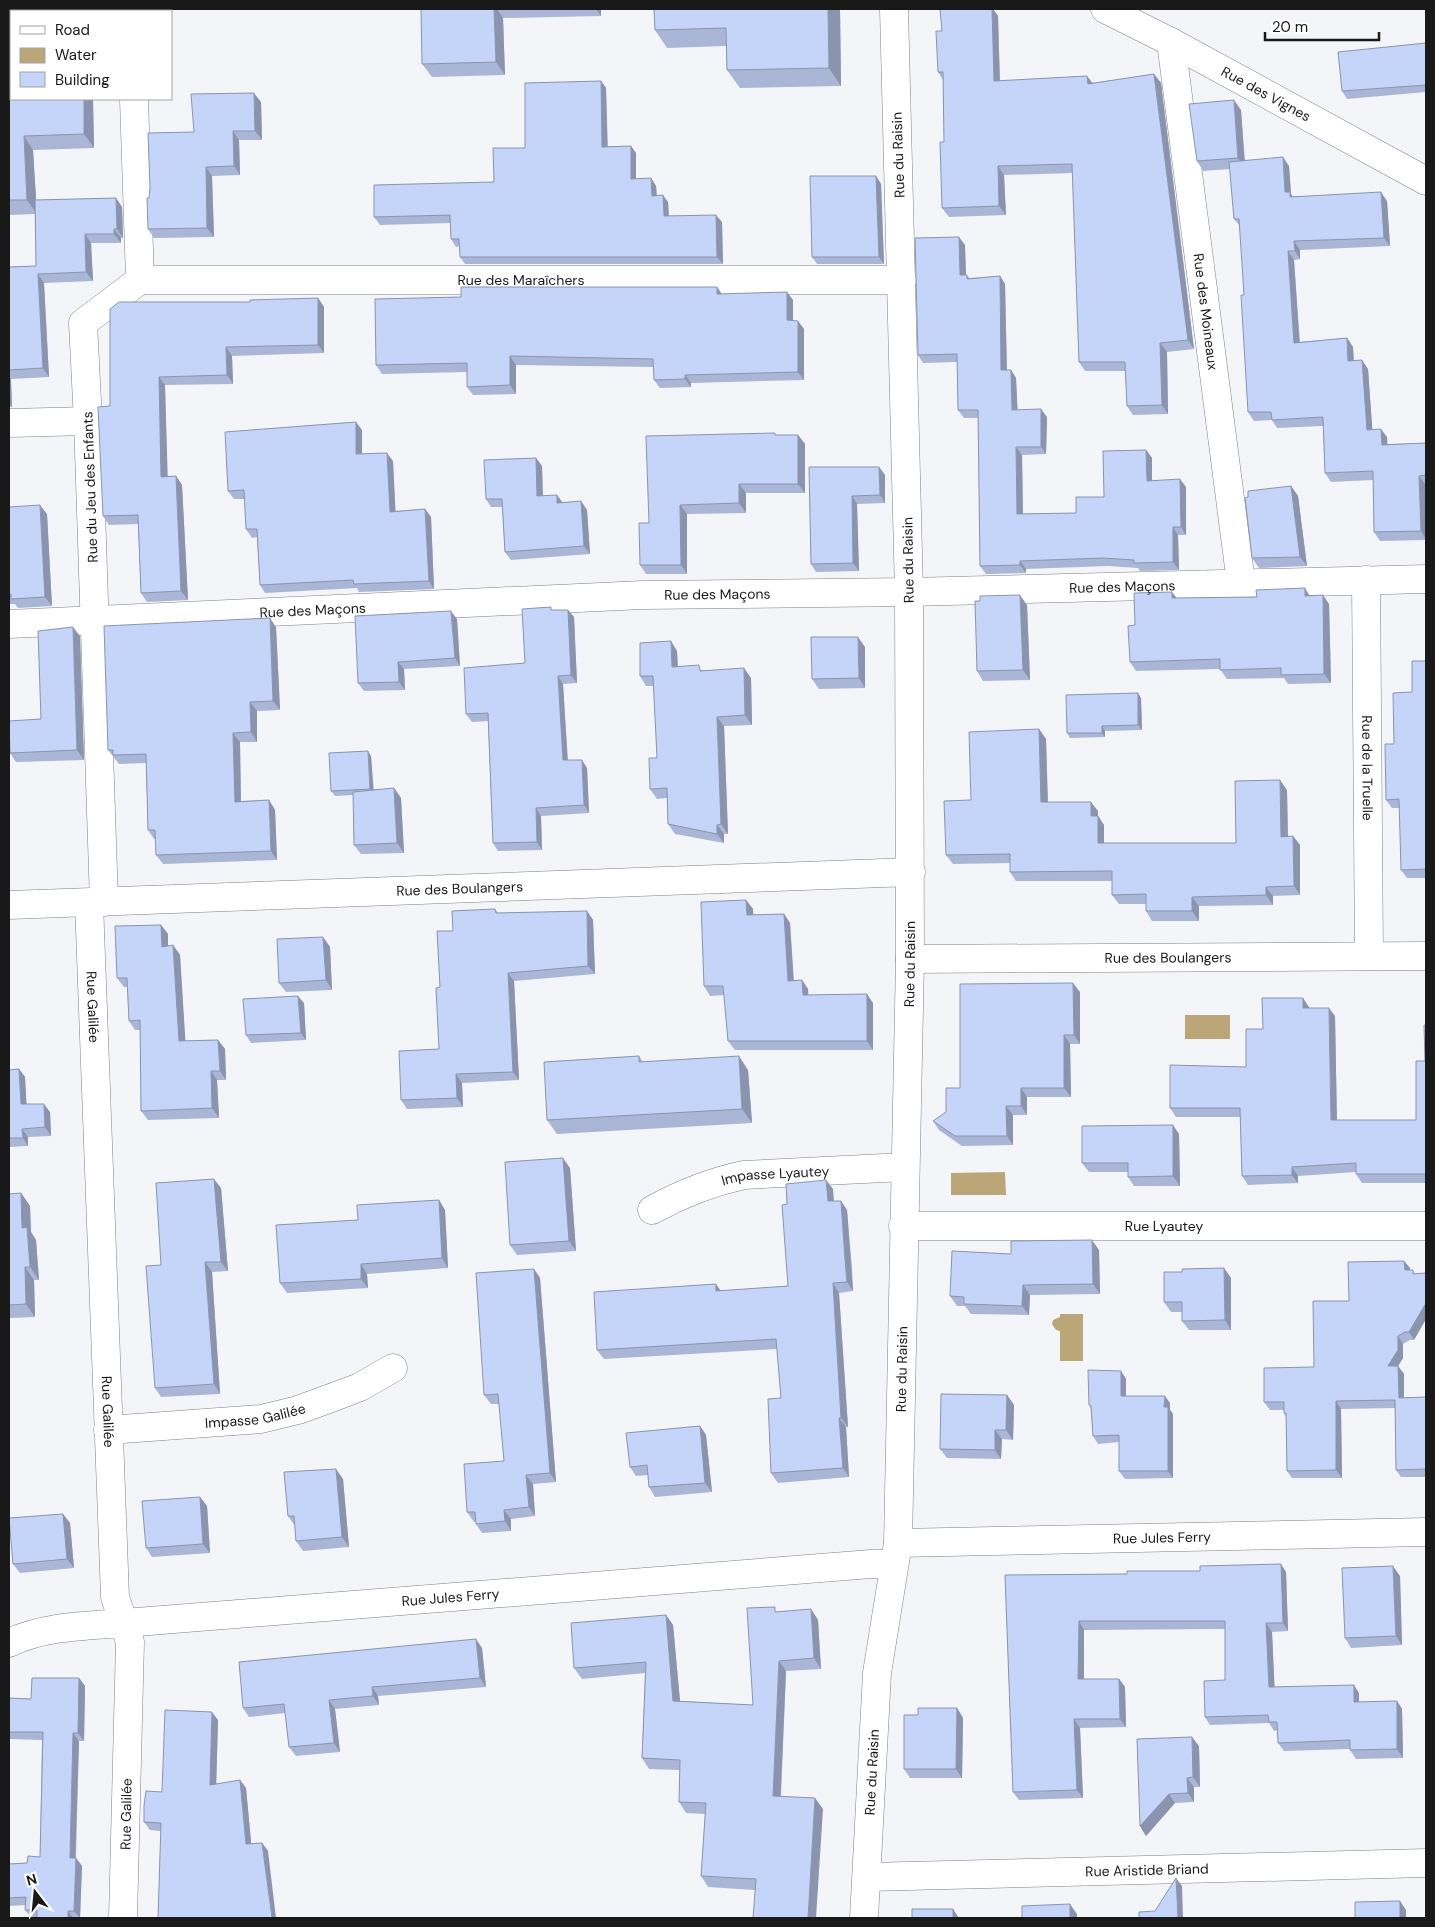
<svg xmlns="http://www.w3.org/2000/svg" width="1435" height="1927" viewBox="0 0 1435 1927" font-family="'DM Sans',sans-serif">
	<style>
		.water { fill: #bba678 }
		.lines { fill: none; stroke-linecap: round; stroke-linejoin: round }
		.minor-casing { stroke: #7f8083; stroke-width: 29 }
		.minor { stroke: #fff; stroke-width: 28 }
		.wall { fill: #a9b6d6 }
		.shaded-wall { fill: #8a94ae }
		.building { fill: #c5d4f9; stroke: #8a94ae }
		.labels { text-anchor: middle; stroke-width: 4; stroke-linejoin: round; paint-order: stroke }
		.street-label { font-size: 14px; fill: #19191a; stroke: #fff }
	</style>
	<rect width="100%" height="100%" fill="#f3f5f8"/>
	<path class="water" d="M1185 1015H1230V1039H1185Z
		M1005 1172 1006 1195H951V1173Z
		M1060 1314H1083V1361H1060V1331L1056 1330 1052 1324 1053 1320 1060 1317Z"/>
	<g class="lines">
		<g class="minor-casing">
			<g id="minor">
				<path d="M132 9V11"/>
				<path id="s1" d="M1105 9 1171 42 1426 181"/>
				<path id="s2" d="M1171 42 1241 583"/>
				<path id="s3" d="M140 280H902"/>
				<path d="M9 423 88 421"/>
				<path id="s4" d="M1366 580 1369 956"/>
				<path id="s5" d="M9 624 643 595 909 592 1426 579"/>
				<path d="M104 902 88 421 83 323 140 280 134 99"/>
				<path id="s6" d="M89 903 115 1597 130 1642 123 1918"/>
				<path id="s7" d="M9 905 911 872"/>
				<path id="s8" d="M910 959 1426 956"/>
				<path id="s9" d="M652 1210C681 1194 711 1182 744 1175L905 1167"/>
				<path id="s10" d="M903 1226H1426"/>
				<path id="s11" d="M108 1430 261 1419 298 1410 331 1398 360 1387 393 1368"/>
				<path id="s12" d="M898 1543 1426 1532"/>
				<path id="s13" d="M9 1643C44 1626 85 1626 124 1623L871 1564H893"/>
				<path id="s14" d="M867 1877 1426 1863"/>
				<path id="s15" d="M864 1918 877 1673 898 1543 910 959 909 592 894 9"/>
			</g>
		</g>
		<use href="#minor" class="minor"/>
	</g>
	<path class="wall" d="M9 9 11 73 93 99 94 148 33 150 36 200 116 198 122 207 123 238H121V243H91L93 281 44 283 49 377 11 379 12 407H9V267L36 266 35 214 9 215Z
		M421 9H601V16L503 18 505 75 432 77 422 64Z
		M654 9H840L841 86 740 88 727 70 726 46 667 48 655 30Z
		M940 9H993L998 16 1000 81 1087 76 1092 83 1154 74 1161 83 1194 349 1167 352 1168 414 1133 415 1127 406 1125 371H1085L1079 362 1073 173 1004 175 1006 215 949 217 942 208 944 142 943 80 938 72 942 31Z
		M1426 43V92L1347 99 1342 91Z
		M601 81 606 88 607 146H631L636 153V179L651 178 656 186 657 195 668 202 669 216 722 222 723 264H465L460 257V246L456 247 451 239V223L380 225 374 217 494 182 525 148Z
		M261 102 262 140H239L240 175 212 176 214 237 154 238 148 229 149 198 194 132Z
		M1241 110 1245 161 1289 166 1291 194 1293 197 1387 201 1390 246 1300 250V259L1294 260 1300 342 1347 338 1353 347 1354 361 1368 369 1372 429 1387 437V444L1426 443V484H1425L1426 540 1380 541 1374 532 1373 480 1331 482 1325 473 1323 426 1277 428 1272 420 1254 421 1248 412 1244 295 1240 226 1234 219 1230 169 1203 171 1197 161Z
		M876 176 881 184 884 264H817L812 257Z
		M965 245 966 275 970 278 1000 276 1005 284 1007 370H1011L1016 378 1017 410 1047 417 1046 454 1022 455 1023 514 1076 513 1104 497 1146 450 1152 458V481L1186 487V535H1178L1179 570 1140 571 1138 568 1108 566 1026 569V573L986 574 980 566 978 418H964L958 410 957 362 923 363 918 355Z
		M717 287 722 294 787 292 793 300V320L804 329V380L691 383V387L660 388 654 380 653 367 516 365V394L473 395 467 387V372L382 374 376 365 461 297Z
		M318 298 324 307V353L232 356 233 384 165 385 167 477 176 476 182 485 188 600 147 602 141 593 138 524 109 525 103 516 110 406 250 302Z
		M362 430V454L393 461 395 511 425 509 431 517 434 589 359 592 357 588 265 593 260 585 257 537 252 538 246 529 245 499H234L228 491Z
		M776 435H798L805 444V493H746V513L687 514V574H646L640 565 649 523Z
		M536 458 542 466 543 496 562 503 581 501 587 510 590 554 511 560 505 552 502 507H491L486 499Z
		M809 467H879L885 475V503L857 504 859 571 816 572 811 564Z
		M1291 486 1298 496 1307 566 1259 568 1252 558 1248 497Z
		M9 507 47 514 52 606 18 608 15 604H9Z
		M1310 596 1329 604 1331 683 1288 684 1284 678 1227 679 1220 669 1136 671 1130 662 1135 625 1177 598Z
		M1027 605 1030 680 983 681 977 671Z
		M553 610H568L574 617 577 683 563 684 568 760 587 768 589 813 541 816 542 850 498 851 493 843 488 721 472 722 466 714 525 663Z
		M457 619 460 666 404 669 405 690 364 691 358 683Z
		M276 627 280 710 257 711V742H240L241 801 269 800 275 810 277 860 163 864 156 855V839H154L148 830 146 763 119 764 108 750Z
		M80 636 84 760 16 762 10 753 41 719Z
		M865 647V688L819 689 812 679Z
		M677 651 678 666 751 678 752 725 724 726 728 834H724V843L675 834 668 824 667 798 657 799 650 789 657 758 654 686H646L640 676Z
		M1426 661V878H1407L1401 870 1400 808H1392L1386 800 1394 744 1412 692Z
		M1141 698 1142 730 1105 731V737L1070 738 1067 733Z
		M1039 729 1046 739 1048 802 1098 811V816L1104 825V843H1236L1287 790 1288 836H1293L1300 845V895L1273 896V905L1199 906V921H1152L1146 911V904H1119L1112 895V881H1016L1010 872V863L953 864 946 855 971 800Z
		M371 756 373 790 394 788 401 798 404 853 361 854 354 845 353 795 335 796 331 791Z
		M746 900 753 909V915L784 914 790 923 794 980H802L808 989V995L873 1003V1050H735L728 1041 724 995 710 996 704 986Z
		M495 909 498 913 587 911 593 920 595 974 514 981 519 1080 462 1083 463 1107 407 1109 401 1100 439 1049 440 987 453 931Z
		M161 925 168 934V946L173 945 180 955 185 1041 218 1040 225 1049 226 1080H217L219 1118 148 1120 141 1111 140 1030H135L129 1021 127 987H124L117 978Z
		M323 937 330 947 332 990 286 992 279 983Z
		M1080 992V1044H1070L1071 1097H1027V1115H1013V1145L962 1146 939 1130 933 1121 946 1112 960 1088Z
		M304 1003 306 1040 251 1043 246 1035Z
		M1309 1007V1008L1335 1016 1337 1120H1416L1425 1061 1426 1025V1183H1362L1356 1174V1172L1298 1176V1183L1248 1185 1242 1176 1240 1117H1176L1170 1108 1246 1067Z
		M639 1056 643 1062 748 1070 752 1123 557 1134 547 1120Z
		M19 1069 25 1077 26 1104 50 1112 51 1136 28 1137V1146L9 1147V1070Z
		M1179 1134 1180 1186H1134L1128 1177V1172H1089L1082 1163Z
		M570 1168 576 1251 517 1255 510 1245Z
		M221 1188 228 1271 212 1272 220 1394 161 1397 155 1388 161 1265Z
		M833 1189 834 1201H841L847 1210 852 1268 853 1291 839 1293 848 1427H846L849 1477 778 1483 771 1473 781 1398 777 1349 604 1359 597 1350 720 1291 788 1286 787 1204Z
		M21 1193 30 1206 31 1232 36 1240 39 1280H34L35 1317 9 1318V1194Z
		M439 1200 445 1210 448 1268 367 1274 368 1288 287 1293 280 1283 358 1220Z
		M1099 1250 1100 1294 1030 1295 1029 1315 971 1314 965 1306H957L950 1296 1011 1254Z
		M1404 1261 1410 1268V1270H1413L1415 1274 1426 1273V1319L1414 1340H1410L1403 1344V1358L1398 1366 1404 1374V1398L1426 1397V1477H1401L1396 1470 1395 1408 1341 1409 1342 1478H1292L1287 1471 1286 1417 1284 1413V1410H1270L1264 1402 1314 1367 1349 1301Z
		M1224 1268 1231 1278V1330H1189L1182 1321V1312H1171L1164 1302 1182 1272Z
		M534 1269 540 1278 556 1482 533 1484 535 1516 511 1519V1531L482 1533 476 1524V1521L474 1522 467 1512 504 1461 499 1404H491L484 1395Z
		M1121 1371 1126 1379V1396L1170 1403V1410L1173 1414V1478L1125 1479 1119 1471V1442L1098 1444 1093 1436 1091 1408 1089 1405Z
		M1007 1395 1014 1405 1013 1440 1002 1439 1001 1459 947 1458 940 1449Z
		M700 1426 706 1435 712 1492 655 1497 649 1487 648 1475 636 1476 630 1467Z
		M343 1479 349 1547 303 1551 296 1541 295 1526 288 1516Z
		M200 1497 207 1506 210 1553 152 1557 146 1548Z
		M63 1514 70 1523 74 1568 20 1573 13 1564Z
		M1286 1572 1288 1631 1272 1632 1274 1687 1359 1693V1702L1397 1701 1402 1709 1403 1758 1356 1759 1350 1750V1749L1284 1751 1278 1743V1730L1274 1731 1269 1723 1210 1725 1205 1717 1225 1680V1629L1084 1630V1679H1119L1125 1687 1126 1727 1080 1728 1083 1798 1019 1800 1013 1792 1005 1575Z
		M1400 1576 1402 1645 1351 1648 1345 1638Z
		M811 1609 818 1620 821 1669 786 1671 781 1797 823 1809 755 1890 708 1887 701 1876 705 1814 686 1813 679 1802 680 1770 649 1769 642 1758 645 1673 582 1679 574 1668 666 1615 673 1625 680 1701 753 1705 778 1612Z
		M482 1648 486 1687 378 1696 379 1705 335 1709 340 1752 296 1756 289 1747 285 1713 249 1717 243 1708Z
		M79 1678 85 1686 84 1741H79L76 1858 82 1866 80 1918H37L31 1917 25 1910 26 1905 9 1906V1864L27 1863 40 1857 42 1740 9 1739V1698L31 1699Z
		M957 1708 963 1718 962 1778H910L904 1769 918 1715Z
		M218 1720 216 1784 240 1780 246 1788 251 1843H262L268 1851 160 1831 150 1830 144 1822 162 1792Z
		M1199 1746 1200 1787H1194V1802L1175 1803 1146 1836 1140 1826Z"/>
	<path class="shaded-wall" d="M9 9H10L11 87 9 83Z
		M494 9H497L503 18 505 75 496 62Z
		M596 9H601V16Z
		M828 9H840L841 86 829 68Z
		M992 9H993L998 16 1000 90 994 81Z
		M1154 74 1161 83 1194 349 1188 340Z
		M1087 76 1094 85 1088 84Z
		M601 81 606 88 608 154 602 147Z
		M254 93 261 102 262 140 255 131Z
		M84 99H93L94 148 84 134Z
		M1234 100 1241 110 1245 168 1238 158Z
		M233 131 239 140 240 175 234 166Z
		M24 136 33 150 37 214 27 200Z
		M631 146 636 153V186L631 179Z
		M1283 157 1289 166 1291 194 1296 201 1285 192Z
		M998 166 1004 175 1006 215 999 206Z
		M206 167 212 176 214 237 207 228Z
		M876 176 881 184 884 264 879 257Z
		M651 178 656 186 657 203 652 196Z
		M1381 192 1387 201 1390 246 1384 238Z
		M663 195 668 202 669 223 664 216Z
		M116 198 122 207 123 238 117 229Z
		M716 215 722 222 723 264 717 257Z
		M114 229 121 238V243L114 234Z
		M85 234 91 243 93 281 86 272Z
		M959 237 965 245 966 283 960 275Z
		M1294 241 1300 250V259L1295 251Z
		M1288 251 1294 260 1300 351 1294 343Z
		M38 274 44 283 49 377 43 368Z
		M1000 276 1005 284 1007 378 1001 370Z
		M717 287 723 296 717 294Z
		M787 292 793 300V329L787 320Z
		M318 298 324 307V353L318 345Z
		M798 321 804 329V380L798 372Z
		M1347 338 1353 347 1354 370 1348 361Z
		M1160 343 1167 352 1168 414 1162 405Z
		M226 347 232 356 233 384 227 375Z
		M510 356 516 365V394L510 385Z
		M1362 360 1368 369 1373 438 1367 430Z
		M1011 370 1016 378 1018 418 1012 410Z
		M685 375 691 383V387L685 379Z
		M9 376 11 379 12 407 9 402Z
		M159 377 165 385 168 486 161 477Z
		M1041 409 1047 417 1046 454 1041 447Z
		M356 422 362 430V462L356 454Z
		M1381 429 1387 437 1388 453 1382 445Z
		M798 435 805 444V493L798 484Z
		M1016 447 1022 455 1023 522 1017 514Z
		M1146 450 1152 458V489L1147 481Z
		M387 453 393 461 396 520 390 512Z
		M536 458 542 466 543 505 537 496Z
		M879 467 885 475V503L880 495Z
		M176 476 182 485 188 600 181 591Z
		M1419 476 1425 484 1426 539 1421 531Z
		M1180 479 1186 487V535L1181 527Z
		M739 484 746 493V513L739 503Z
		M1291 486 1298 496 1307 566 1300 557Z
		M557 495 563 503H557Z
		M852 496 857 504 859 571 853 563Z
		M581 501 587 510 590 554 584 546Z
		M40 505 47 514 52 606 45 597Z
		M680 505 687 514V574L681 565Z
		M425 509 431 517 434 589 429 581Z
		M1173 527 1178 535 1179 570 1173 562Z
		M1020 561 1026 569V573L1020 565Z
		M1305 588 1311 598 1305 596Z
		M1172 592 1179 601 1172 598Z
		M1020 595 1027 605 1030 680 1023 670Z
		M1323 595 1329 604 1331 683 1324 674Z
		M568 610 574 617 577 683 571 675Z
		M451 611 457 619 460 666 455 658Z
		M270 618 276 627 280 710 273 701Z
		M73 627 80 636 84 760 77 750Z
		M858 637 865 647V688L859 678Z
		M671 641 677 651 678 676 672 667Z
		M398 662 404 669 405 690 399 682Z
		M744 668 751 678 752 725 745 715Z
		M558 676 563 684 568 768 563 760Z
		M1138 693 1141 698 1142 730 1138 725Z
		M250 702 257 711V742L251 732Z
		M717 717 724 726 728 834 721 824Z
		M1102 726 1105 731V737L1102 733Z
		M1039 729 1046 739 1048 812 1041 802Z
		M233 733 240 742 241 811 235 802Z
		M368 751 371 756 374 794 370 789Z
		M582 760 587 768 589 813 584 805Z
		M1280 780 1287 790 1288 846 1281 837Z
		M394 788 401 798 404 853 397 843Z
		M269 800 275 810 277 860 271 851Z
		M1091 802 1098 811V825L1091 816Z
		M536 808 541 816 542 850 537 842Z
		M1098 816 1104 825V852L1098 843Z
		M717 825 724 834V843L717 834Z
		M1293 836 1300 845V895L1294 886Z
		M1266 887 1273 896V905L1266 895Z
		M1192 897 1199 906V921L1192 911Z
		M746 900 753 909 754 924 747 915Z
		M587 911 593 920 595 974 588 966Z
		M784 914 790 923 794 990 788 981Z
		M161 925 168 934V956L162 947Z
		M323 937 330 947 332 990 326 980Z
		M173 945 180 955 186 1050 179 1041Z
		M508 973 514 981 519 1080 513 1072Z
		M802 980 808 989 809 1004 803 995Z
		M1073 983 1080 992V1044L1074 1035Z
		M867 994 873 1003V1050L867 1041Z
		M298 996 304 1003 306 1040 301 1033Z
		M1303 998 1309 1007V1016L1303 1008Z
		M1329 1008 1335 1016 1337 1128 1331 1120Z
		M1064 1035 1070 1044 1071 1097 1064 1088Z
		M218 1040 225 1049 226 1080 220 1071Z
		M739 1056 748 1070 752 1123 742 1109Z
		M19 1069 25 1077 27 1112 21 1104Z
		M211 1071 217 1080 219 1118 212 1108Z
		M456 1074 462 1083 463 1107 457 1098Z
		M1021 1088 1027 1097V1115L1021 1106Z
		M44 1104 50 1112 51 1136 45 1127Z
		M1006 1106 1013 1115V1145L1007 1136Z
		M1173 1125 1179 1134 1180 1186 1173 1176Z
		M22 1129 28 1137V1146L23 1138Z
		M563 1158 570 1168 576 1251 569 1241Z
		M1292 1167 1298 1176V1183L1292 1175Z
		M214 1179 221 1188 228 1271 221 1262Z
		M826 1180 833 1189 834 1211 828 1201Z
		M21 1193 30 1206 31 1232 36 1240 39 1280 30 1267 22 1228Z
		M439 1200 445 1210 448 1268 442 1258Z
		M841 1201 847 1210 853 1291 847 1282Z
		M1092 1240 1099 1250 1100 1294 1093 1284Z
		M1404 1261 1410 1268V1278L1405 1270Z
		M205 1262 212 1272 220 1394 214 1384Z
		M361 1264 367 1274 368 1288 361 1279Z
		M25 1267 34 1280 35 1317 26 1304Z
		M1224 1268 1231 1278V1330L1225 1320Z
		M534 1269 540 1278 556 1482 550 1473Z
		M833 1283 839 1293 848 1427 841 1418Z
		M716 1284 723 1294 716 1291Z
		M1023 1285 1030 1295 1029 1315 1022 1306Z
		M1426 1303V1319L1414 1340 1409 1332Z
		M1398 1336 1403 1344V1358L1398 1366 1404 1374V1406L1399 1398 1388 1366Z
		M1121 1371 1126 1379V1404L1121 1396Z
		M1007 1395 1014 1405 1013 1440 1006 1430Z
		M1165 1396 1170 1403V1410L1173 1414V1478L1168 1471 1164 1407Z
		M1336 1401 1341 1409 1342 1478 1336 1470Z
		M839 1418 846 1427 849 1477 843 1468Z
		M700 1426 706 1435 712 1492 705 1483Z
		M995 1430 1002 1439 1001 1459 995 1450Z
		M336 1469 343 1479 349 1547 342 1537Z
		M526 1475 533 1484 535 1516 529 1507Z
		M200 1497 207 1506 210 1553 203 1544Z
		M504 1510 511 1519V1531L505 1521Z
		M63 1514 70 1523 74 1568 67 1559Z
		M1281 1564 1286 1572 1288 1631 1283 1623Z
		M1393 1566 1400 1576 1402 1645 1396 1636Z
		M811 1609 818 1620 821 1669 814 1658Z
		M666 1615 673 1625 681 1712 673 1701Z
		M1079 1621 1084 1630V1688L1078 1679Z
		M1266 1623 1272 1632 1275 1695 1269 1687Z
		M476 1639 482 1648 486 1687 480 1678Z
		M779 1661 786 1671 780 1807 773 1796Z
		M79 1678 85 1686 84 1741 78 1733Z
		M1119 1679 1125 1687 1126 1727 1120 1719Z
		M1354 1685 1359 1693V1710L1354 1702Z
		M372 1687 378 1696 379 1705 373 1696Z
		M329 1700 335 1709 340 1752 334 1743Z
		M1397 1701 1402 1709 1403 1758 1397 1749Z
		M957 1708 963 1718 962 1778 956 1769Z
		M212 1712 218 1720 216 1793 210 1785Z
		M1074 1719 1080 1728 1083 1798 1077 1790Z
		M73 1733 79 1741 75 1866 70 1858Z
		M1192 1737 1199 1746 1200 1787 1193 1777Z
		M1187 1778 1194 1787V1802L1188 1793Z
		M240 1780 246 1788 252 1852 246 1844Z
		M1169 1794 1175 1803 1146 1836 1140 1826Z
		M815 1798 823 1809 816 1918H808Z
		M262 1843 268 1851 276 1918H272Z
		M76 1858 82 1866 80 1918 74 1911Z
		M1176 1878 1182 1886 1183 1918H1178Z
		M1400 1901 1406 1910V1918H1400Z
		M1070 1904 1077 1914V1918H1070Z
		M953 1909 959 1918H953Z
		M68 1911 73 1918H68Z"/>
	<path class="building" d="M421 9H494L496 62 422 64Z
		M654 9H828L829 68 727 70 726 28 655 30Z
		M940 9H992L994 81 1087 76 1088 84 1154 74 1188 340 1160 343 1162 405 1127 406 1125 362H1079L1072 164 998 166 999 206 942 208 940 142H944L943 72H938L936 31H942Z
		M1426 43V85L1342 91 1338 52Z
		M9 73H11V99H84V134L24 136 27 200H9Z
		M601 81 602 147 631 146V179L651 178 652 196 663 195 664 216 716 215 717 257H460L459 239H451L450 215 374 217V185L494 182 493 148H525V83Z
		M254 93 255 131H233L234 166 206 167 207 228 148 229 147 198H149L150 188 148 133 194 132 191 94Z
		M1234 100 1238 158 1197 161 1189 104Z
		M1283 157 1285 192H1290V197L1381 192 1384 238 1294 241 1295 251H1288L1294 343 1347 338 1348 361 1362 360 1367 430 1381 429 1382 445 1426 443V475L1419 476 1421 531 1374 532 1373 471 1325 473 1323 417 1272 420 1271 412H1248L1241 295H1244L1239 219H1234L1229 162Z
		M810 176H876L879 257H812Z
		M116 198 117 229H114V234H85L86 272 38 274 43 368 9 370V267L36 266 35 200Z
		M959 237 960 275H967V279L1000 276 1001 370H1011L1012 410 1041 409V447H1016L1017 514 1076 513V497H1104L1103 451 1146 450 1147 481 1180 479 1181 527H1173V562L1134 563V560L1103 558 1020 561V565L980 566 978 410H958L957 354 918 355 915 238Z
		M461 287H717V294L787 292V320L798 321V372L685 375V379L654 380 653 359 510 356V385L467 387V363L376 365 375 299 461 297Z
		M318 298V345L226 347 227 375 159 377 161 477 176 476 181 591 141 593 138 515 103 516 98 407 110 406V309L119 302H250V300Z
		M356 422V454L387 453 390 512 425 509 429 581 354 584 353 580 260 585 257 529H246L244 490 228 491 225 432Z
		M775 433V435H798V484H739V503L680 505 681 565H640L639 523H649L646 436Z
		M536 458 537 496 557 495V503L581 501 584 546 505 552 502 499H486L484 460Z
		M809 467H879L880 495 852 496 853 563 811 564Z
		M1291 486 1300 557 1252 558 1245 498 1248 497V491Z
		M40 505 45 597 11 599V594H9V507Z
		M1305 588V596L1323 595 1324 674 1281 675V668L1220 670V659L1130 662 1128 626 1135 625 1134 593 1172 592V598L1257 597 1256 590Z
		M1020 595 1023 670 977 671 975 601H980V596Z
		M551 607V610H568L571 675 558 676 563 760H582L584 805 536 808 537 842 493 843 488 713 466 714 464 668 525 663 522 609Z
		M451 611 455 658 398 662 399 682 358 683 355 616Z
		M270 618 273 701 250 702 251 732 233 733 235 802 269 800 271 851 156 855 155 830H148L146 754 113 755V750H108L104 626Z
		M73 627 77 750 10 753 9 721 41 719 38 631Z
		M811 637H858L859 678 812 679Z
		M671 641 672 667 699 665 700 671 744 668 745 715 717 717 721 824 717 825V834L668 824 667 788 650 789 649 758H657L653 676H640V643Z
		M1412 661H1426V869L1401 870 1399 799 1386 800 1385 744H1394L1393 693 1412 692Z
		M1138 693V725L1102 726V733H1067L1066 695Z
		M1039 729 1041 802H1091V816H1098V843H1236L1235 781 1280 780 1281 837 1293 836 1294 886 1266 887V895L1192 897V911H1146V894L1112 895V871L1010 872V854L946 855 944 801 971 800 969 732Z
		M368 751 370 789 331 791 329 753Z
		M394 788 397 843 354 845 353 792Z
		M746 900 747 915 784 914 788 981 802 980 803 995 867 994V1041H728L723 986H704L701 902Z
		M495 909 496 913 587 911 588 966 508 973 513 1072 456 1074 457 1098 401 1100 399 1051 439 1049 436 988 440 987 437 931H453L452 911Z
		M161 925 162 947 173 945 179 1041 218 1040 220 1071H211L212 1108 141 1111 140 1020 129 1021 127 978H117L115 926Z
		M323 937 326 980 279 983 277 939Z
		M1073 983 1074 1035H1064V1088H1021V1106H1006L1007 1136H955L933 1121 946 1112V1088H960V984Z
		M298 996 301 1033 246 1035 243 999Z
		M1262 998H1303V1008H1329L1331 1120H1416V1061H1425L1424 1025H1426V1174H1356V1163L1292 1167V1175L1242 1176 1240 1108H1170V1065L1246 1067V1029H1263Z
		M639 1056V1062L739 1056 742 1109 547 1120 544 1062Z
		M19 1069 21 1104H44L45 1127 22 1129 23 1138H9V1070Z
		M1173 1125V1176L1128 1177V1163H1082V1126Z
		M563 1158 569 1241 510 1245 505 1162Z
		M214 1179 221 1262H205L214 1384 155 1388 146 1266 161 1265 156 1183Z
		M826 1180 828 1201H841L845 1259 847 1282 833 1283 841 1418H839L843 1468 771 1473 768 1399 781 1398 776 1339 597 1350 594 1292 716 1284V1291L788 1286 782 1205 787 1204 786 1184Z
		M21 1193 22 1228 27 1227 30 1267H25L26 1304 9 1305V1194Z
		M439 1200 442 1258 361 1264V1279L280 1283 276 1225 358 1220 357 1205Z
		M1092 1240 1093 1284 1023 1285 1022 1306 964 1304V1297L950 1296 952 1251 1011 1254V1241Z
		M1404 1261 1405 1270H1413V1274L1426 1273V1303L1409 1332H1405L1398 1336V1350L1388 1366H1398L1399 1398 1426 1397V1469L1396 1470 1395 1400 1336 1401V1470L1287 1471 1286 1413H1284V1402H1264V1368L1314 1367 1313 1301H1349L1348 1262Z
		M1224 1268 1225 1320 1182 1321V1302H1164V1272H1182V1269Z
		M534 1269 550 1473 526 1475 529 1507 504 1510 505 1521 476 1524 475 1512H467L464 1464 504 1461 498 1394 484 1395 476 1273Z
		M1088 1370 1121 1371V1396H1165L1164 1407H1168V1471H1119V1435L1093 1436 1091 1406 1089 1405Z
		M941 1394 1007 1395 1006 1430H995V1450L940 1449Z
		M700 1426 705 1483 649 1487 647 1465 630 1467 626 1433Z
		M336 1469 342 1537 296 1541 294 1516H288L284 1472Z
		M200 1497 203 1544 146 1548 142 1501Z
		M63 1514 67 1559 13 1564 9 1518Z
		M1281 1564 1283 1623H1266L1269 1687 1354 1685V1702L1397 1701V1749L1350 1750V1740L1278 1743 1277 1722H1269L1268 1715 1205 1717 1204 1681 1225 1680V1621H1079L1078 1679H1119L1120 1719H1074L1077 1790 1013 1792 1005 1575 1127 1574V1571H1200V1566Z
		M1393 1566 1396 1636 1345 1638 1342 1568Z
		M775 1607V1612L811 1609 814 1658 779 1661 773 1796 815 1798 808 1918H753L756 1879 701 1876 706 1803 679 1802 680 1760 642 1758 646 1662 574 1668 571 1623 666 1615 673 1701 753 1705 747 1608Z
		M476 1639 480 1678 372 1687 373 1696 329 1700 334 1743 289 1747 284 1704 243 1708 239 1662Z
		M32 1678H79L78 1733H73L70 1858H76L74 1911H68V1918H37V1910H25L26 1897 9 1898V1864L27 1863 28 1856 40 1857 43 1732H9V1698L31 1699Z
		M918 1708H957L956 1769H904V1715H918Z
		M165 1710 212 1712 210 1785 240 1780 246 1844 262 1843 272 1918H158L161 1823 144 1822V1806L146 1791 162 1792Z
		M1192 1737 1193 1777 1187 1778 1188 1793 1169 1794 1140 1826 1137 1739Z
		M1176 1878 1178 1918H1139V1912L1155 1911Z
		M1400 1901V1918H1355V1902Z
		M1070 1904V1918H1022V1906Z
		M912 1909H953V1918H912Z"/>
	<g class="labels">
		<g class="street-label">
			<text dy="5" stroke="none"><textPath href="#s1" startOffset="182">Rue des Vignes</textPath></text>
			<text transform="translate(898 155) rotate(-92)" y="5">Rue du Raisin</text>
			<text dy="5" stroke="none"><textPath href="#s3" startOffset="381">Rue des Maraîchers</textPath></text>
			<text dy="5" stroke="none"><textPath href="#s2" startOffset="272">Rue des Moineaux</textPath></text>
			<text transform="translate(90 487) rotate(-92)" y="5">Rue du Jeu des Enfants</text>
			<text transform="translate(908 560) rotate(-91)" y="5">Rue du Raisin</text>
			<text dy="5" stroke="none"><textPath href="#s5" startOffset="1114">Rue des Maçons</textPath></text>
			<text dy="5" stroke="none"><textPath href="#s5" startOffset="709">Rue des Maçons</textPath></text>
			<text dy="5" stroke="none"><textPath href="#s5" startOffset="304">Rue des Maçons</textPath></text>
			<text dy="5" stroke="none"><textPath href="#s4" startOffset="188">Rue de la Truelle</textPath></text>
			<text dy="5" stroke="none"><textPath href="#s7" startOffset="451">Rue des Boulangers</textPath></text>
			<text dy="5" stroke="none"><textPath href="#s8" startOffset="258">Rue des Boulangers</textPath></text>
			<text dy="5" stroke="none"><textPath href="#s15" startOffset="956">Rue du Raisin</textPath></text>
			<text dy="5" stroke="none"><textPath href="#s6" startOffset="104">Rue Galilée</textPath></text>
			<text dy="5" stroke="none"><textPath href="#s9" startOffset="130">Impasse Lyautey</textPath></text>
			<text dy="5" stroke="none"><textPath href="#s10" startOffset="261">Rue Lyautey</textPath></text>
			<text dy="5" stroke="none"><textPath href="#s15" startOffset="551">Rue du Raisin</textPath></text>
			<text dy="5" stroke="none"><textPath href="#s6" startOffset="509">Rue Galilée</textPath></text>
			<text dy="5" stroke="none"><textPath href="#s11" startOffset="148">Impasse Galilée</textPath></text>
			<text dy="5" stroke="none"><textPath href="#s12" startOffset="264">Rue Jules Ferry</textPath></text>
			<text dy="5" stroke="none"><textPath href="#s13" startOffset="445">Rue Jules Ferry</textPath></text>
			<text dy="5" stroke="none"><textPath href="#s15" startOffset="146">Rue du Raisin</textPath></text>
			<text transform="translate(126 1814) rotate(-89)" y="5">Rue Galilée</text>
			<text dy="5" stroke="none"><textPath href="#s14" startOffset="280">Rue Aristide Briand</textPath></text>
		</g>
	</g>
	<rect width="1435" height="1927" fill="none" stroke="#19191a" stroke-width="20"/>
	<rect x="10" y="10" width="162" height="90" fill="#ffffff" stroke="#a3a3a3"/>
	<rect x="20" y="26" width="25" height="8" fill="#ffffff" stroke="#a3a3a3"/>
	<text x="55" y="35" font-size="15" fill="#19191a">Road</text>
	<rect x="20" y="48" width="25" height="15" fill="#bba678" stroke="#a3a3a3"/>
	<text x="55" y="60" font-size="15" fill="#19191a">Water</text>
	<rect x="20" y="72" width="25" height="15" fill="#c5d4f9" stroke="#a3a3a3"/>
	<text x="55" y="85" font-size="15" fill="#19191a">Building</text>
	<g transform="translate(35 1892) rotate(344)" stroke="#ffffff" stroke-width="4" paint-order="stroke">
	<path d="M0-4L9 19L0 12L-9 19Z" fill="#19191a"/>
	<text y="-8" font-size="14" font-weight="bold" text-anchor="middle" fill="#19191a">N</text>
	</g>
	<path d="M1265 32v8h114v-8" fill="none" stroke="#19191a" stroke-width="2.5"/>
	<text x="1272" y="32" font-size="15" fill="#19191a" stroke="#ffffff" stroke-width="4" paint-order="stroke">20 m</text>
</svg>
